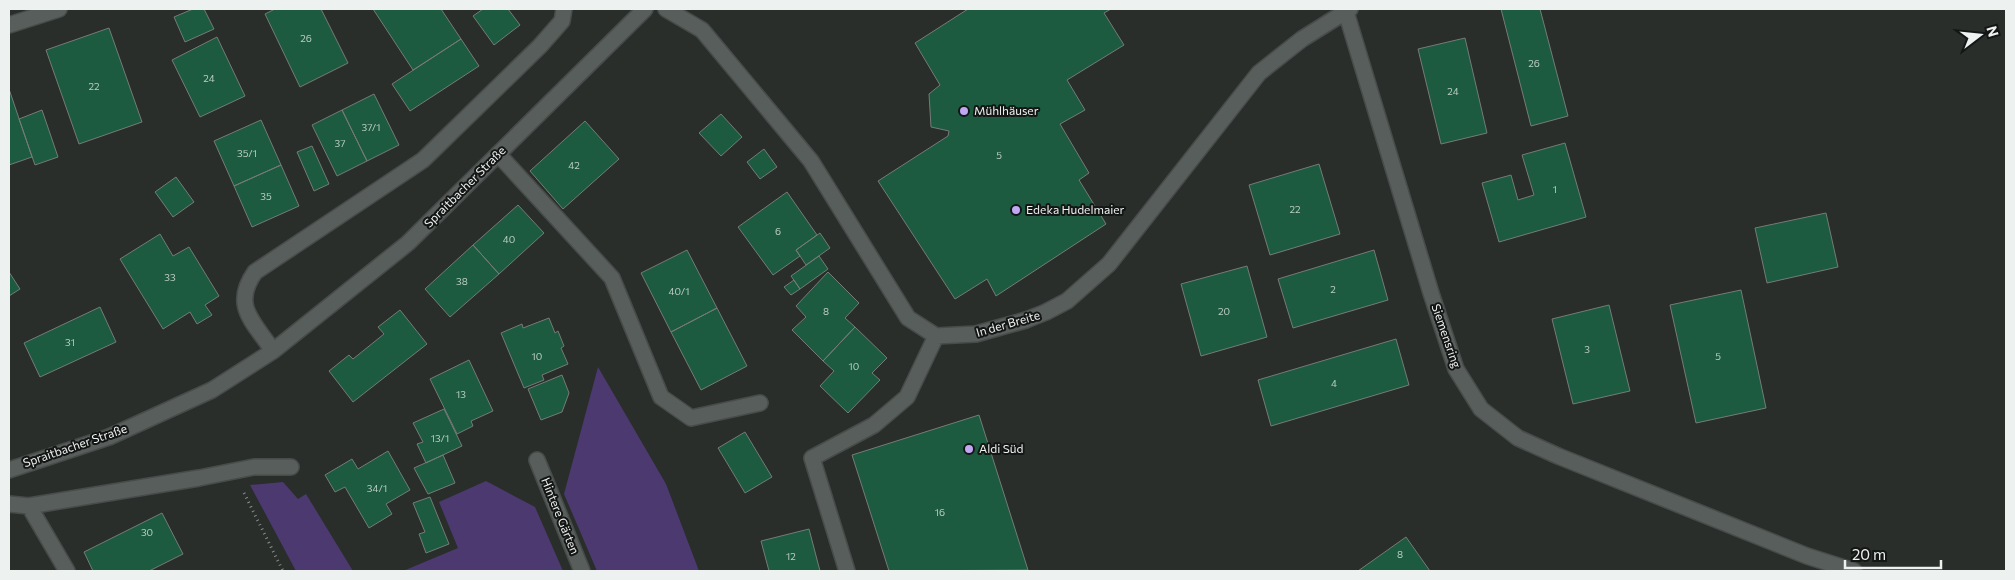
<svg xmlns="http://www.w3.org/2000/svg" width="2015" height="580" viewBox="0 0 2015 580" font-family="Commissioner,sans-serif">
	<style>
		.green { fill: #4c396f }
		.building { fill: #1d5b40; stroke: #757b78 }
		.lines { fill: none; stroke-linecap: round; stroke-linejoin: round }
		.minor-casing { stroke: #474b49; stroke-width: 18 }
		.path { stroke: #8b908d; stroke-width: 3; stroke-dasharray: 1 4; stroke-linecap: butt }
		.minor { stroke: #585e5b; stroke-width: 15 }
		.poi-dot { fill: #c0a8f3; stroke: #131614; stroke-width: 2 }
		.labels { text-anchor: middle; stroke-width: 4; stroke-linejoin: round; paint-order: stroke }
		.number-label { font-size: 10px; fill: #b9ccc3 }
		.poi-label { font-size: 12px; fill: #edf1ef; stroke: #131614; text-anchor: start }
		.street-label { font-size: 12px; fill: #edf1ef; stroke: #131614 }
	</style>
	<rect width="100%" height="100%" fill="#292e2b"/>
	<path class="green" d="M598 367 666 484 699 571H597L564 494Z
		M486 481 535 507 563 571H403L458 548 439 502Z
		M283 482 298 499 306 494 353 571H296L250 485Z"/>
	<path class="building" d="M193 9H204L214 29 185 42 174 17Z
		M275 9H321L348 63 300 87 265 14Z
		M373 9H441L461 39 413 70Z
		M483 9H508L520 25 494 45 473 16Z
		M968 9H1111L1104 13 1124 45 1067 80 1085 110 1060 124 1089 173 1079 180 1106 224 996 296 987 279 955 299 878 181 948 136 949 131 931 127 929 94 940 85 915 43Z
		M1501 9H1540L1568 116 1531 126Z
		M109 28 142 122 79 144 46 50Z
		M217 37 245 96 200 117 172 60Z
		M1465 38 1487 133 1441 144 1418 49Z
		M461 39 479 66 410 111 392 84Z
		M9 89 32 157 9 165Z
		M374 94 399 145 367 161 342 110Z
		M42 110 58 157 35 165 19 119Z
		M342 110 367 161 337 176 312 125Z
		M721 114 742 137 721 156 699 133Z
		M261 120 281 165 234 186 214 141Z
		M585 121 619 159 563 209 530 171Z
		M1565 143 1586 217 1499 242 1482 183 1511 175 1518 200 1534 195 1522 155Z
		M312 146 329 184 314 191 297 152Z
		M764 149 777 167 760 179 747 162Z
		M1319 164 1340 234 1270 255 1249 185Z
		M281 165 299 206 252 227 234 186Z
		M176 177 194 202 173 217 155 192Z
		M787 192 817 235 796 250 800 256 773 275 738 227Z
		M518 205 544 233 499 274 473 245Z
		M1826 213 1838 267 1767 283 1755 228Z
		M820 233 830 248 806 265 796 250Z
		M160 234 173 256 189 247 219 296 205 305 212 315 197 324 190 312 163 329 120 259Z
		M473 245 499 274 450 317 425 289Z
		M687 250 717 308 671 332 641 273Z
		M1374 250 1388 300 1293 328 1278 279Z
		M819 256 828 269 800 289 791 276Z
		M1247 266 1267 337 1201 356 1181 284Z
		M9 272 20 289 9 296Z
		M828 272 859 303 845 318 855 327 823 361 792 330 806 317 796 306Z
		M794 280 800 289 791 295 784 287Z
		M1741 290 1766 408 1696 423 1670 305Z
		M1609 305 1630 391 1573 404 1552 319Z
		M100 307 116 342 40 377 24 343Z
		M717 308 747 366 701 390 671 332Z
		M400 310 427 344 353 402 329 371 349 355 353 359 384 334 378 327Z
		M549 318 555 333 558 331 564 346 561 348 568 364 542 375 544 380 524 388 501 333 522 324 523 328Z
		M855 327 887 358 872 373 880 380 848 413 820 386 834 371 823 361Z
		M1396 339 1409 385 1271 426 1258 380Z
		M469 360 493 411 471 421 473 426 457 434 430 379Z
		M562 375 569 393 562 412 541 420 528 389Z
		M444 409 462 446 426 463 417 444 423 442 413 423Z
		M979 415 1028 570 889 571 852 455Z
		M745 432 772 477 745 493 718 448Z
		M388 451 410 490 386 504 392 514 369 528 345 487 335 492 325 475 352 459 358 469Z
		M443 455 455 483 428 494 414 468Z
		M430 497 449 544 426 553 419 534 425 532 413 503Z
		M162 513 183 554 149 571H93L84 552Z
		M809 529 820 571H769L761 541Z
		M1406 537 1430 571H1358Z"/>
	<g class="lines">
		<g class="minor-casing">
			<path id="minor" d="M666 9 702 30 811 161 908 318 936 336 976 334 1026 320 1046 312 1067 301 1109 264 1259 73 1302 39 1350 9
				M1346 12 1431 293 1456 369 1481 409 1518 438 1558 456 1807 556 1854 571
				M9 25 59 9
				M498 154 612 278 661 397 691 418 760 403
				M273 351C254 322 231 306 255 272L423 160 540 46 562 21 564 9
				M537 460 582 571
				M9 470 109 437 212 390 273 351 408 243 645 9
				M9 504 29 506 67 571
				M29 506 199 478 254 467H291
				M847 571 812 458 874 425 907 397 936 336"/>
		</g>
		<path class="path" d="M244 493 283 571"/>
		<use href="#minor" class="minor"/>
	</g>
	<g class="poi-dot">
		<circle cx="964" cy="111" r="5"/>
		<circle cx="1016" cy="210" r="5"/>
		<circle cx="969" cy="449" r="5"/>
	</g>
	<g class="labels">
		<g class="number-label">
			<text x="306" y="42">26</text>
			<text x="1534" y="67">26</text>
			<text x="209" y="82">24</text>
			<text x="94" y="90">22</text>
			<text x="1453" y="95">24</text>
			<text x="371" y="131">37/1</text>
			<text x="340" y="147">37</text>
			<text x="247" y="157">35/1</text>
			<text x="999" y="159">5</text>
			<text x="574" y="169">42</text>
			<text x="1555" y="193">1</text>
			<text x="266" y="200">35</text>
			<text x="1295" y="213">22</text>
			<text x="778" y="235">6</text>
			<text x="509" y="243">40</text>
			<text x="170" y="281">33</text>
			<text x="462" y="285">38</text>
			<text x="1333" y="293">2</text>
			<text x="679" y="295">40/1</text>
			<text x="826" y="315">8</text>
			<text x="1224" y="315">20</text>
			<text x="70" y="346">31</text>
			<text x="1587" y="353">3</text>
			<text x="537" y="360">10</text>
			<text x="1718" y="360">5</text>
			<text x="854" y="370">10</text>
			<text x="1334" y="387">4</text>
			<text x="461" y="398">13</text>
			<text x="440" y="442">13/1</text>
			<text x="377" y="492">34/1</text>
			<text x="940" y="516">16</text>
			<text x="147" y="536">30</text>
			<text x="1400" y="558">8</text>
			<text x="791" y="560">12</text>
		</g>
		<g class="poi-label">
			<text x="974" y="115">Mühlhäuser</text>
			<text x="1026" y="214">Edeka Hudelmaier</text>
			<text x="979" y="453">Aldi Süd</text>
		</g>
		<g class="street-label">
			<text transform="translate(465 187) rotate(-45)" y="4">Spraitbacher Straße</text>
			<text transform="translate(1008 324) rotate(-16)" y="4">In der Breite</text>
			<text transform="translate(1446 336) rotate(71)" y="4">Siemensring</text>
			<text transform="translate(75 446) rotate(-19)" y="4">Spraitbacher Straße</text>
			<text transform="translate(560 516) rotate(68)" y="4">Hintere Gärten</text>
		</g>
	</g>
	<rect width="2015" height="580" fill="none" stroke="#edf1ef" stroke-width="20"/>
	<g transform="translate(1980 35) rotate(74)" stroke="#131614" stroke-width="4" paint-order="stroke">
	<path d="M0-4L9 19L0 12L-9 19Z" fill="#edf1ef"/>
	<text y="-8" font-size="14" font-weight="bold" text-anchor="middle" fill="#edf1ef">N</text>
	</g>
	<path d="M1845 560v8h96v-8" fill="none" stroke="#edf1ef" stroke-width="2.5"/>
	<text x="1852" y="560" font-size="15" fill="#edf1ef" stroke="#131614" stroke-width="4" paint-order="stroke">20 m</text>
</svg>
